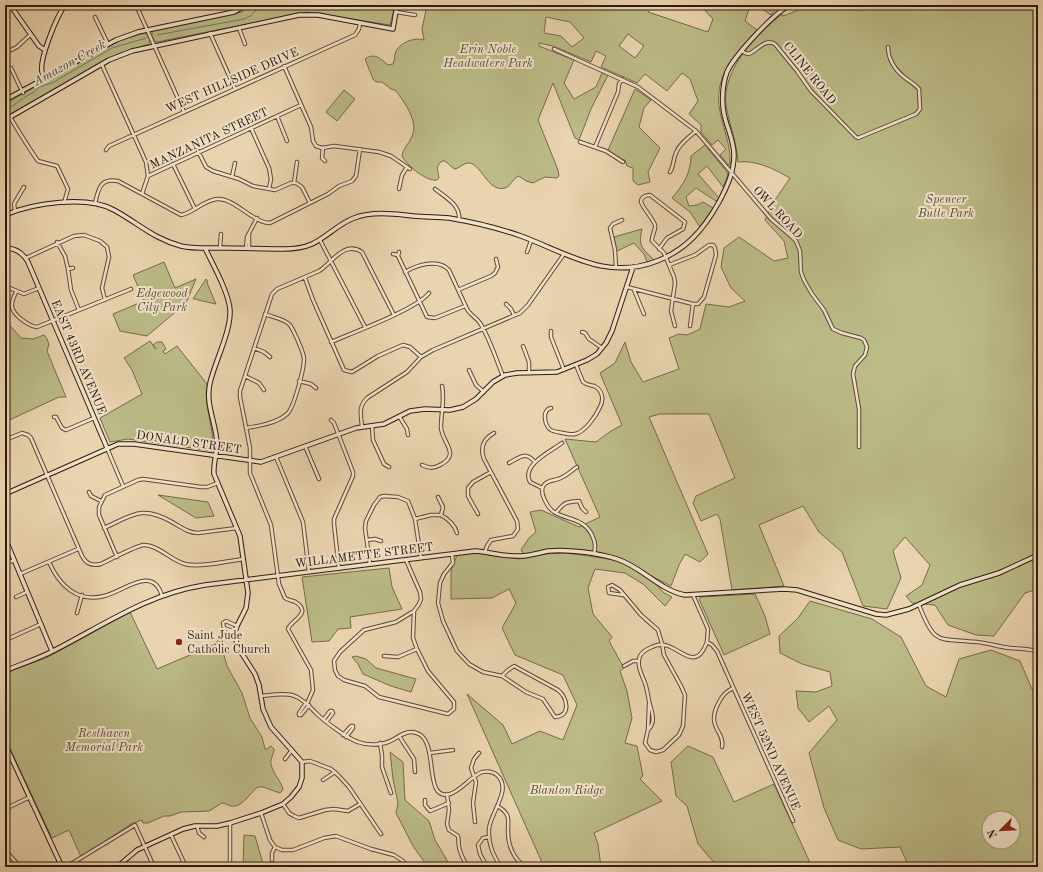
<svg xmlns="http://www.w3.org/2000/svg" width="1043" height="872" viewBox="0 0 1043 872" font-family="'Old Standard TT',serif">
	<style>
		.green { fill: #bbbb87; stroke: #766a4b; fill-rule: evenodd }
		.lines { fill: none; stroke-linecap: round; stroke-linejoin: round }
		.stream { stroke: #707871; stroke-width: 1 }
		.street-casing { stroke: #5e4837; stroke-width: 4.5 }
		.secondary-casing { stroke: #30190f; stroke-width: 5.5 }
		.street { stroke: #f1e3cb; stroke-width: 2.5 }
		.secondary { stroke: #f1e3cb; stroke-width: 3.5 }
		.poi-dot { fill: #8f2418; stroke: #f1e3cb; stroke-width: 1.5 }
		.labels { text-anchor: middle; stroke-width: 4; stroke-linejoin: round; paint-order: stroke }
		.park-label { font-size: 12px; font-style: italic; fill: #5a4a33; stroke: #f1e3cb }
		.street-label { font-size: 12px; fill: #30190f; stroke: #f1e3cb }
		.poi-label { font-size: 12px; fill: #30190f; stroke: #f1e3cb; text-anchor: start }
		.water-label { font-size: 13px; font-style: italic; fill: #504840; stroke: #f1e3cb }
	</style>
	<rect width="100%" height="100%" fill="#ead4af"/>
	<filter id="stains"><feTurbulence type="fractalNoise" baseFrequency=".005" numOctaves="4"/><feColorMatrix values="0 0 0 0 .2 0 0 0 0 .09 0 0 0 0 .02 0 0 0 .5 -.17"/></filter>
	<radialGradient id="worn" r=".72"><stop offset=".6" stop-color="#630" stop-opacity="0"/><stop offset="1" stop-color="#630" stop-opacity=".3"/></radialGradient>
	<path class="green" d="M249 5H395L390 25 307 12 157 42H155L152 36V31L242 12Z
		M427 5H650L648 12 708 32 713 19 700 5H783L778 7 771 15 762 9 750 6 745 21 757 30C732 58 710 79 722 120 726 136 731 149 730 165H728L720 155 726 149 718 140 712 145 701 132V125L689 114 698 101 690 79 682 73 667 91 645 74 637 83 601 67 606 56 596 51 591 62 553 46 539 43V46L574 60 564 83 574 99 596 87 602 73 608 75 591 109 579 140 575 138 553 83 538 120 558 170 559 176 557 178 545 177 533 183 526 181 519 176C513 178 511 186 505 188 487 193 481 161 467 163 463 164 459 168 455 169L453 168 445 161H442C435 166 438 171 439 178L437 180C427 182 406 165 402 156 403 148 409 144 412 136 419 122 404 101 395 90L391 89 382 82H376L373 79 365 59C375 52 381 59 388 65L393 64C395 60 394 55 396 51 401 42 415 37 424 40L422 29ZM546 17 570 22 584 38 572 47 561 36 544 33ZM628 34 644 46 635 58 619 46Z
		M806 5H1038V589L1025 593 994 636 976 635 948 625 935 605 912 603 906 596 922 585 930 565 905 537 893 551 901 578 887 609 863 606 842 552 819 532 803 506 759 525 784 586 732 590 720 519 717 514 701 521 693 503 696 496 735 478 709 414H660L649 417 708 554 700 562 685 554 679 565 671 586 618 559 567 551 539 553 525 556 521 550 529 538 536 532 530 512 541 510 579 527 600 517 565 439 596 442 611 431 622 425 600 373 615 363 625 342 631 362 643 382 679 369 669 338 679 334 687 335 700 329 706 304 729 307 745 301 731 288 721 267 724 248 739 237 774 261 788 258 784 241 765 220 773 203 790 178C774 169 757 160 738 162 737 142 729 124 726 105 722 69 756 35 782 14L783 16 796 11Z
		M145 33 150 40 149 44 116 55 5 117V104L103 48 121 40Z
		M635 89 651 100 644 108 639 127 660 148 648 172 650 182 638 185 633 181V168L627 166 625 160H620L608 150Z
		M344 90 355 99 337 121 326 112Z
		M705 145 727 172 728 175 723 187 707 166 698 174 719 198 716 201 696 188 686 197 689 206 697 205 703 202 713 208 700 227 690 212 672 198C683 185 691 173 691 156Z
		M642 229C638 246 642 248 654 260L647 262 644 254 634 243 617 251 614 237Z
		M164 262 175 288 196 279 186 303 147 336 120 331 113 314 144 301 133 275Z
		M206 279 208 281 207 283 216 304 198 300 197 299H193Z
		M5 320 21 338 33 339 44 335 46 337 49 344 47 351 66 397H59L5 422Z
		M150 341 156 349 153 345 157 342H162L166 349 163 351 165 354 177 346 207 384C203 407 215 429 213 451L128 439 110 442 100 418 142 394 132 370 124 358Z
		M158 495 208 502 214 516 196 518Z
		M475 553 519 559 545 554 566 553 610 559 622 562 632 567 656 584 664 593 672 597 665 606 643 584 625 573 595 569 588 588 593 614 612 637 609 641 624 668 620 671 627 691 632 718 625 743 637 746 643 776 640 779 662 801 594 833 598 844 601 867H544L467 694 503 725 512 744 540 731 563 740 577 705 563 675 515 655 502 628 516 603 509 589 492 598 451 599V571L457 555Z
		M389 568 392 587 402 609 350 617 351 628 338 629 329 641 312 642 302 577Z
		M755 594 765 616 770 634 724 655 699 599 701 597Z
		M810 601 872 619 901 637 926 686 946 697 959 659 991 650 1020 661 1032 689 1038 699V867H909L900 847 861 849 838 840 824 808 809 753 837 720 829 706 809 722 798 708 796 691 816 692 832 686 830 672 802 664 780 653 779 636 798 618ZM989 818H1013V842H989Z
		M130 612 157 669 216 644 220 637 222 638 223 652 227 666 242 693 250 718 262 737 265 749H267L271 746 274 749C274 754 270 759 271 764 273 774 282 782 283 790L280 793 263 787H258C250 792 243 808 231 806 228 805 225 803 222 803L209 811 181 812 170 816H164L148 823H143L142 820 131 824 81 857 69 830 52 838 5 738V673L48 657Z
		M356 656 366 659 376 668 416 679 411 692 391 686 363 674 358 664 352 657Z
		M688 746 713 757 734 802 774 784 812 867H718L698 844 687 806 676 796 671 762Z
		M390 752 403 762 405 800 429 821 435 840 451 867H428L413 846 396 813 398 803 393 779Z
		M244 835 255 836 264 867H243Z"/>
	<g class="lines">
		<path class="stream" d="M275 5H285
			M339 5C346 8 354 7 362 5
			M157 35 244 19C255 16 253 8 266 5
			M5 111 25 97 34 92 39 87 52 83 112 48 146 38"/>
		<g class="street-casing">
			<path id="street" d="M136 5 184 112
				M137 8 150 5
				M396 12 415 15
				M95 17 108 44
				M239 28 245 44
				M210 33 235 89
				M554 49 638 87 696 131 771 219 791 236 796 241 800 251 801 272 804 280 812 294 824 310 833 329 842 333 861 338 864 340 867 347 865 355 855 366 853 374 859 409V447
				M742 51 745 53 749 54C758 50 765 38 775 44L797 71 811 91 856 137 858 138 916 114 920 109 919 89C915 84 909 81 904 77 895 70 888 59 888 47
				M5 53 17 47 31 34
				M102 65 146 162 148 176 142 194
				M284 66 311 127 313 141 316 146 322 148 334 146 379 152 391 156 410 169
				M11 68 23 93
				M277 116 287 141
				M10 117C19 132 28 147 38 161L57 166 68 189 64 203
				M251 128 269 168 271 179 269 189
				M580 142 606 151 623 162
				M595 147 618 92 619 84 622 79
				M323 148 322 158 325 161
				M106 150 109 146 355 35 359 29 360 23
				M198 151 206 167 213 171 239 179 253 186 275 190 291 183H296L302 187 310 203
				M173 164 195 209
				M670 172C674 166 673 159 676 153 679 144 689 137 696 131
				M148 176 301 105
				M232 177 235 163
				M294 183 297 162
				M399 189 402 175 407 167
				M435 189C445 197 461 205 459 220
				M95 203C99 188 100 178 118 181L181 215C193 213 204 200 217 199 233 197 253 223 270 223L328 194 339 186 352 181 356 176 360 149
				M15 211 14 204 24 187
				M249 234V248
				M320 240 365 327
				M57 242 65 256 68 269 73 268
				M220 248 221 234
				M246 248 247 237 257 218
				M659 249 667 238 683 229 685 222 650 195C646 195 641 197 641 202 644 210 652 217 655 225 656 231 651 236 652 241L664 253 674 277 675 283 671 311 675 326
				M399 252 398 256 427 317 435 318 465 306
				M527 252 531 241
				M393 254 398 255
				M26 258 74 236 84 235 100 241 107 247 109 257 102 288 105 300
				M669 265 695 255 709 245H713L715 248 716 255 704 297 698 304H693
				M616 268 615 250 610 228 613 224 622 220
				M68 269 71 290 79 310
				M405 272C417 265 438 258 449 270L467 309C470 315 476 317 480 323 490 339 496 359 503 376
				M305 278 313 300 344 370 352 372 378 356 403 345 410 347 421 357
				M5 286 24 294 39 288
				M627 287 693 304 690 326
				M458 290 491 276 495 273 498 267 496 259
				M634 290 644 314
				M16 292C14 297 11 302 12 307 14 316 29 326 37 327L131 289
				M506 304 511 309 514 315
				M551 331V337L564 370
				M582 332 585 333 589 339 602 348
				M331 342C352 333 417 309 429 293
				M523 346 529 362V373
				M254 348 264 352 270 357
				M469 370 476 385 484 392
				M245 376 259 383 264 390
				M299 381 311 384 316 388
				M551 408C541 410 545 427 551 430 554 432 559 432 563 433 567 434 571 435 575 434 585 432 596 416 600 407 604 400 603 390 594 386 590 385 587 385 583 382L576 365
				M399 416 407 429 408 435
				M54 417H56L62 428 66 430 94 418
				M331 420 334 423 353 472V476L334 519V524L339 569
				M372 426 373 440 384 464 389 467
				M362 427C361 415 358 407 367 398L407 372 421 357 433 350 520 313 528 305 564 254
				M246 428C259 426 277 423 287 414 294 408 304 369 304 359 304 353 294 331 290 325 285 319 272 317 265 314
				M5 440 22 433 28 435 31 438 82 556C86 564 93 566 101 564 111 559 134 547 143 545 157 544 172 561 185 564 199 568 229 561 243 559
				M305 446 319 479
				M107 448 123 486
				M276 457 303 522 309 572
				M509 463C520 457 525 451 535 462
				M422 465C429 468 433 469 440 465 462 454 441 442 441 427 441 413 445 400 442 386
				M577 467C571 471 565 477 558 479 553 481 548 480 544 485 538 492 548 508 554 512 567 520 582 518 591 533 595 541 596 545 594 554
				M542 488 530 482C521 465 550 452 562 443
				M89 492 91 496 101 501
				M438 497 443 507 441 515C448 519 455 526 457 533
				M556 513C564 502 566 502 579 501L582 508 586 512
				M478 514 468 496V488L473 482 491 472
				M415 519 431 515H441
				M104 528C133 515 142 505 172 522 181 527 188 533 198 533L237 528
				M367 540 375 539 381 541
				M485 552 487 546 491 540 513 536 518 529 517 521 484 459C480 448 483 439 494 433
				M452 555 453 563 444 574 440 583 438 603 443 621 457 651 469 664 483 672 502 676 526 692 543 699 555 717C572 716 567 697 558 690L514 666 507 671 502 676
				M117 557 99 515V507L105 495 138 480 143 479 201 487H207L218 483
				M406 560 420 592 421 599 419 604 414 611 396 622 364 630 340 652 334 661 335 670 338 676 344 680 365 686 379 697 448 714 454 709V702L428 671 417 649 413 638 414 611
				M49 562C59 585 77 603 104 596 123 592 153 564 162 596
				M5 564 14 560
				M370 564 365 528 366 521 374 505 380 497 384 496 398 497 408 501 415 519 421 558
				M20 574 78 549
				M623 595 609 593 608 587 612 585 620 590 641 615 658 630 662 644 664 655 681 686 685 695 683 726 679 735 663 750 656 752 650 750 645 743 648 730 649 704
				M693 595 708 629 707 642 712 645 717 651 793 821
				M16 597 27 592
				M919 605C935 646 937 638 977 642 988 643 999 647 1010 648 1020 649 1029 648 1038 652
				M77 613 82 595
				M235 632 224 628 223 623 226 621 237 626
				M5 637 7 639 10 638 41 624
				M384 656 398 657 417 649
				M624 666 633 661H638
				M262 696C271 695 283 693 292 695 302 698 309 706 316 713 324 721 348 739 358 742 366 745 377 745 385 743 397 740 406 727 419 734 439 744 423 802 450 794 462 790 470 777 482 772 487 771 492 771 497 775 513 789 490 813 489 829 488 844 493 855 501 867
				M306 703 299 713V715H301L309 705
				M307 704 313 690 311 670 288 629C290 621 312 614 297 603 294 600 289 601 285 598L279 584 271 525 250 473V448L240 397V391L272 294 277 289 319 271C332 263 344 240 362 252L394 315
				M324 719 330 711H332L333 713 327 721
				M648 730C657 722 651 710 649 701 648 695 647 689 645 683 642 675 636 665 640 656 642 652 647 649 652 647 675 634 693 680 707 642
				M343 735 351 726H353V728L346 737
				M399 736 414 759 415 772
				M380 743 382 755V767L391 793
				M722 747C725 731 706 728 718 704 722 696 725 692 733 688
				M430 753 453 750
				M285 759 292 750
				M302 762 310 761 331 769 338 775 349 787 381 834
				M323 780 335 772
				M447 794 449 810 447 824 449 830 458 836C459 840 458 842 459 846 459 851 465 864 469 867
				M425 800V805L430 811 449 803
				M283 804 289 813 294 816 299 818 325 810 334 809 348 811 360 804
				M497 806C501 808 505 811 507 815 509 819 508 826 508 831 508 846 513 858 525 867
				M5 809 30 797
				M261 813 270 840 275 847 282 850H293L324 838 336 836 371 849 394 855 403 861 407 867
				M475 822 473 803 476 782 471 768 474 759 479 753
				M197 826 199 833 204 837
				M171 835 186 867
				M5 850 20 867
				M272 860V853L275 847
				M66 867 135 825 154 867
				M230 867V823
				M487 867 480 854 478 845 483 838 489 837"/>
		</g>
		<g class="secondary-casing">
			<path id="secondary" d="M10 5 39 46 45 50
				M45 78C44 77 42 73 42 72 39 59 57 16 65 5
				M5 100 116 40 138 32 234 12 246 5
				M5 120 109 60 132 51 299 15H318L393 29 397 5
				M5 215C33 203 87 195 114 210 138 223 154 239 181 246 194 249 209 248 223 248 243 248 264 249 284 249 293 249 303 248 312 244 327 237 338 224 354 218 373 211 394 214 413 216 425 217 437 217 449 218 473 222 498 228 521 236 567 253 606 281 657 261 686 250 704 229 719 202 727 187 734 172 734 155 734 138 724 123 723 107 722 95 723 83 727 72 734 56 774 13 790 5
				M5 248C15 248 23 253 28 262L107 448
				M5 494 118 444H134L261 462 356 428 384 424 410 411 425 409 450 410 463 407 476 399 493 382 505 375 517 373 557 372 587 360 597 354 606 343 612 331 633 267
				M5 538 52 651
				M5 671C21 664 38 659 53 651 104 625 147 594 205 585L475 551C490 552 505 557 520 556 530 556 538 553 548 551 568 549 598 553 617 559 642 567 659 590 685 595L784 589 797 590 876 614 886 615 909 609 960 585 999 573 1038 555
				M5 744 62 867
				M117 867 137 850 183 829 195 826H217L230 823 261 813 283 804 291 797 299 787 302 778V762L271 727 263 709 259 685 255 674 237 646 235 632 237 626 246 608 248 593 240 536 214 474C213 463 217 454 217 443 216 423 205 404 210 383 215 361 231 332 230 310 229 293 213 265 205 248"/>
		</g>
		<use href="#street" class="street"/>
		<use href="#secondary" class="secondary"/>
	</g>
	<circle class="poi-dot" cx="179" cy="642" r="4"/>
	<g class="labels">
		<g class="park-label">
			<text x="488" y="53">Erin Noble<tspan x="488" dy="14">Headwaters Park</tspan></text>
			<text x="946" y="203">Spencer<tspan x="946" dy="14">Butte Park</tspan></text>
			<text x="162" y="297">Edgewood<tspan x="162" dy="14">City Park</tspan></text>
			<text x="104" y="737">Resthaven<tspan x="104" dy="14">Memorial Park</tspan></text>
			<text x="567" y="794">Blanton Ridge</text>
		</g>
		<g class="street-label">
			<text transform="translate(810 73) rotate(51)" y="4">CLINE ROAD</text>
			<text transform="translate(232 80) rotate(-24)" y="4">WEST HILLSIDE DRIVE</text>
			<text transform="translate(209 138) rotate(-25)" y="4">MANZANITA STREET</text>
			<text transform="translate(778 212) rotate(47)" y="4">OWL ROAD</text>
			<text transform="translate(79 357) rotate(67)" y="4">EAST 43RD AVENUE</text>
			<text transform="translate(189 442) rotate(8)" y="4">DONALD STREET</text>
			<text transform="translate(364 555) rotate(-7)" y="4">WILLAMETTE STREET</text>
			<text transform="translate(771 751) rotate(66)" y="4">WEST 52ND AVENUE</text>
		</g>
		<g class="poi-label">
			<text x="187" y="639">Saint Jude<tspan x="187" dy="14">Catholic Church</tspan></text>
		</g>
		<g class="water-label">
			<text transform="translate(69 62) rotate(-29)" y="5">Amazon Creek</text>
		</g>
	</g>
	<rect width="1043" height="872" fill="none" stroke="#ead4af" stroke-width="20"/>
	<rect x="6" y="6" width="1031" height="860" fill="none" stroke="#30190f" stroke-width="2"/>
	<rect x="10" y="10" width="1023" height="852" fill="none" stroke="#30190f"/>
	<g transform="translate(1001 830) rotate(246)"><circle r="19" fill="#f1e3cb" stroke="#a49280"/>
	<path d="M0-3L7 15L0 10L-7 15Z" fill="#8f2418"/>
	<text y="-6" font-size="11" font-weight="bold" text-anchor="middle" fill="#30190f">N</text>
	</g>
	<rect width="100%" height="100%" filter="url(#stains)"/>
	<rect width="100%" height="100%" fill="url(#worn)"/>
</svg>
